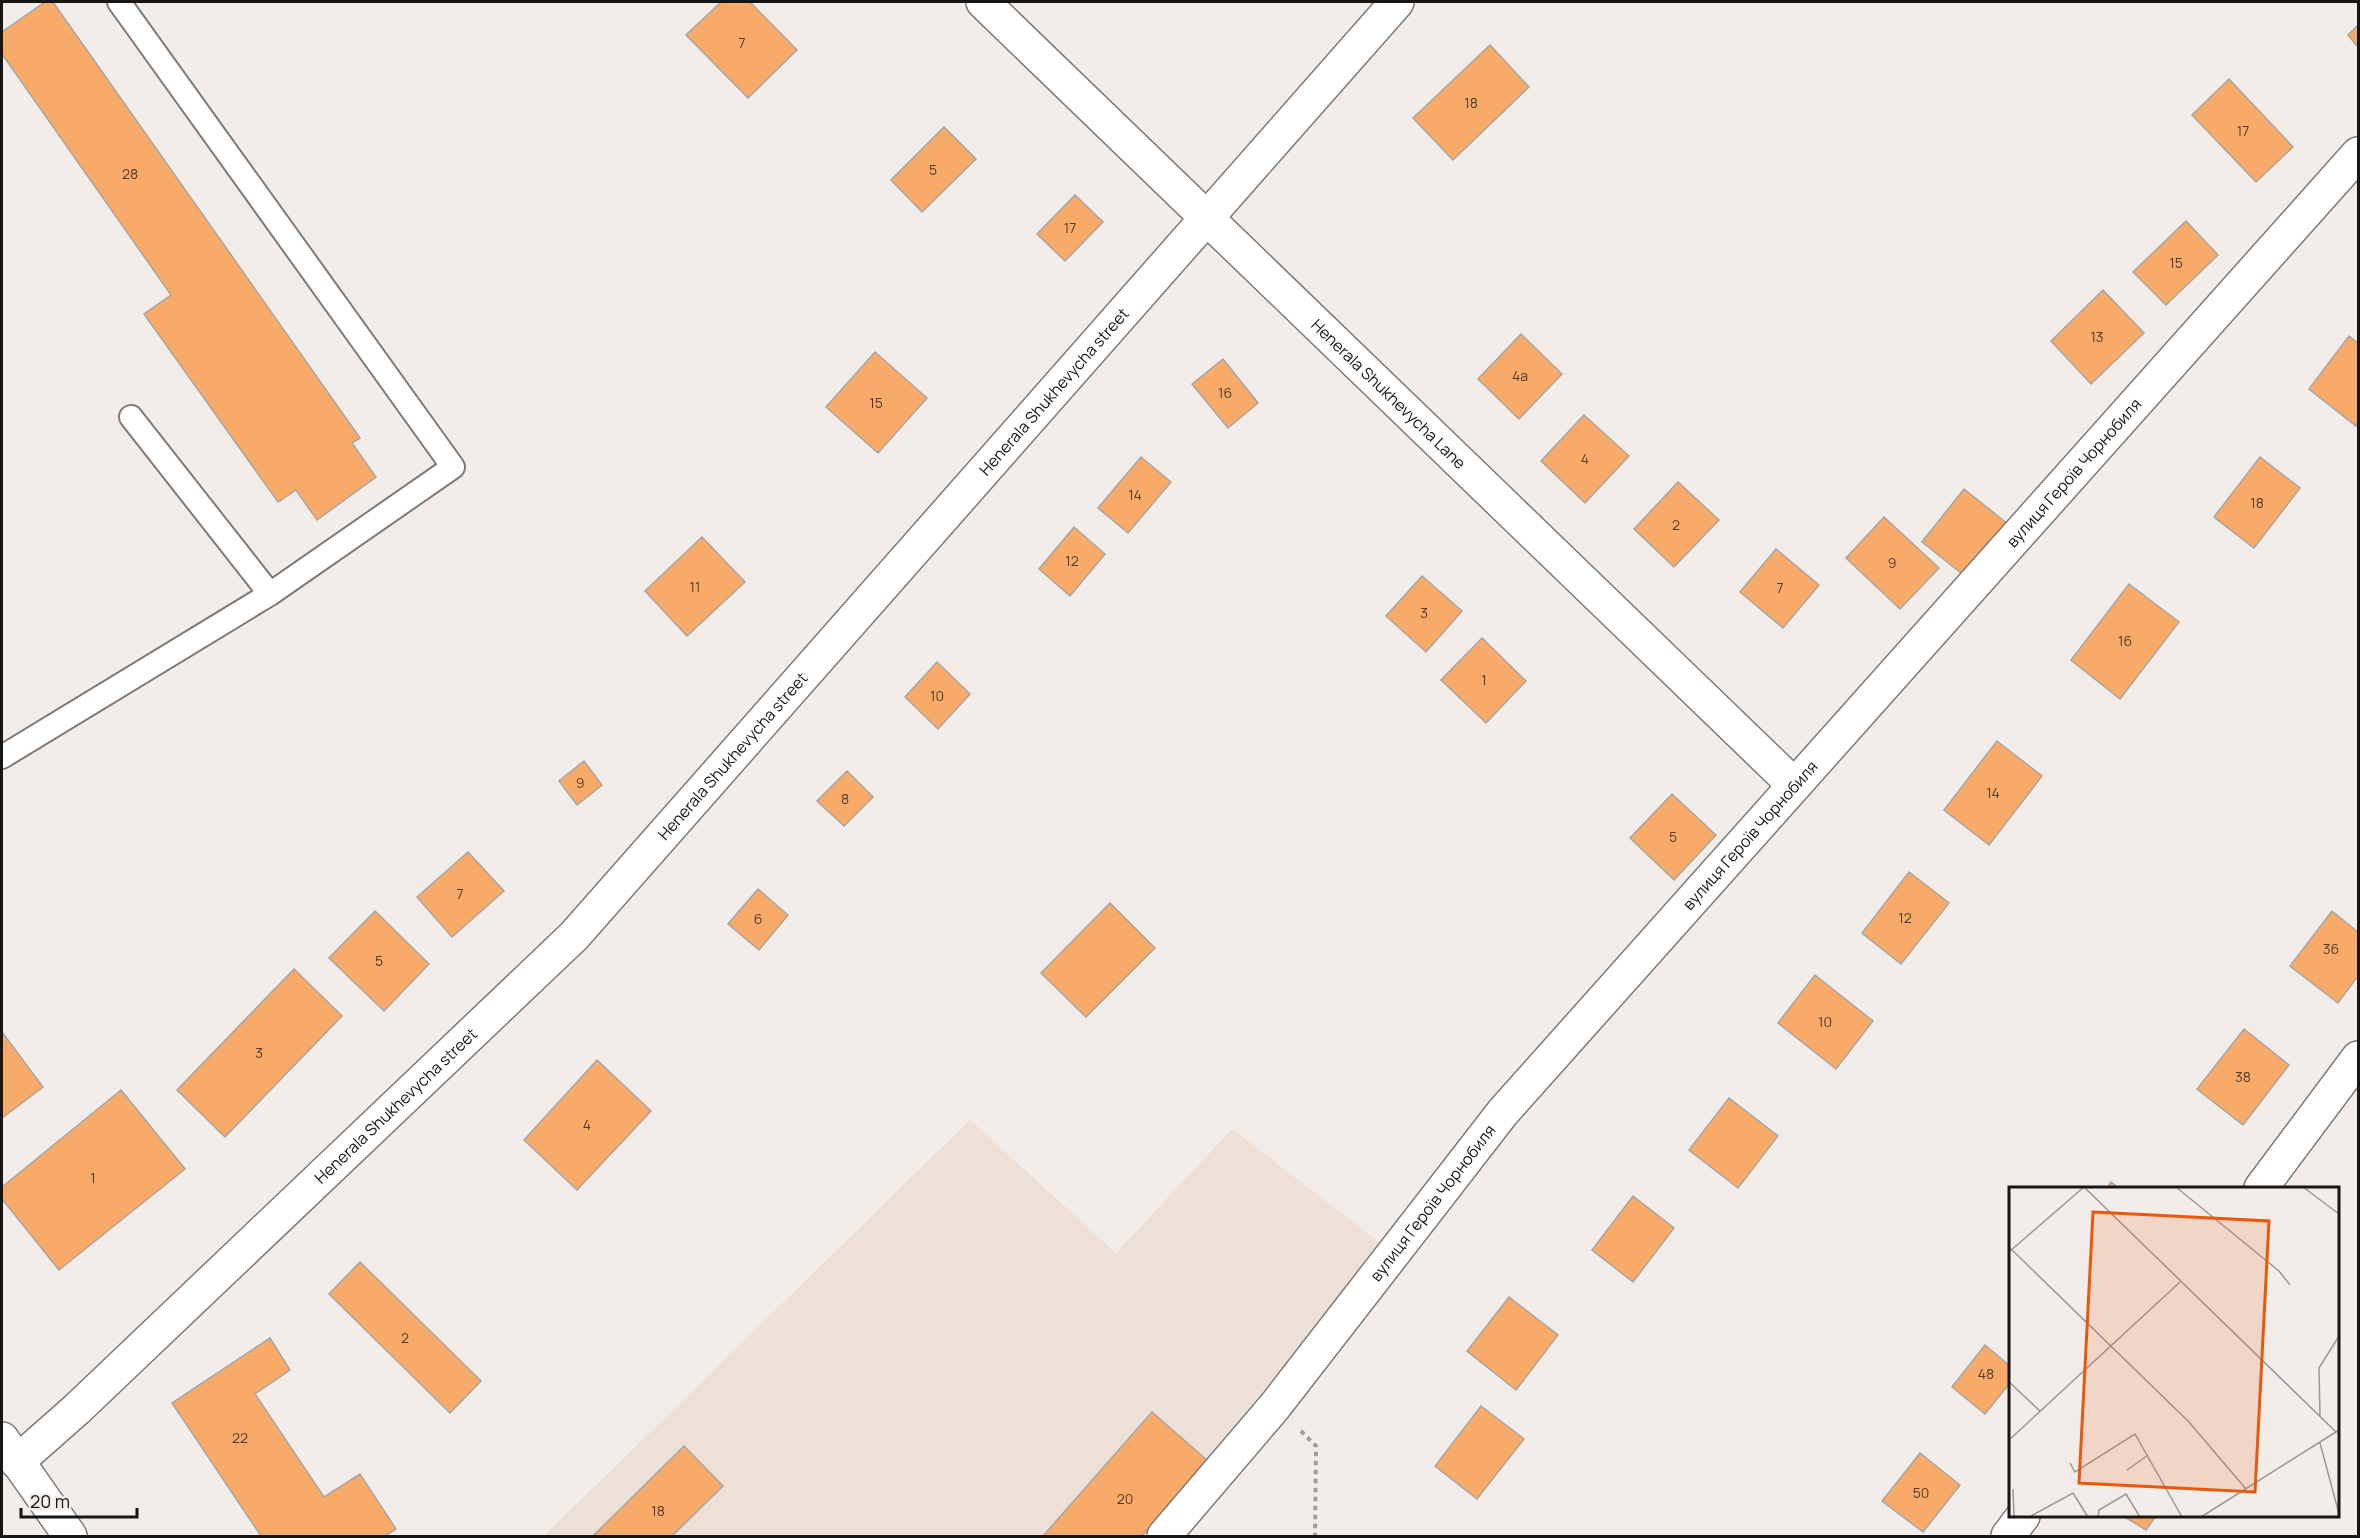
<svg xmlns="http://www.w3.org/2000/svg" width="2360" height="1538" viewBox="0 0 2360 1538" font-family="Manrope,sans-serif">
	<style>
		.built { fill: #ece0d7 }
		.building { fill: #f8aa69; stroke: #a9a4a0; stroke-width: 1.5 }
		.lines { fill: none; stroke-linecap: round; stroke-linejoin: round }
		.service-casing { stroke: #7f7a76; stroke-width: 26 }
		.minor-casing { stroke: #7f7a76; stroke-width: 36 }
		.secondary-casing { stroke: #7f7a76; stroke-width: 36 }
		.path { stroke: #a19c99; stroke-width: 4; stroke-dasharray: 4.5 4.5; stroke-linecap: butt }
		.service { stroke: #fff; stroke-width: 22 }
		.minor { stroke: #fff; stroke-width: 33 }
		.secondary { stroke: #fff; stroke-width: 33 }
		.labels { text-anchor: middle; stroke-width: 4.5; stroke-linejoin: round; paint-order: stroke }
		.number-label { font-size: 14px; fill: #503b29 }
		.street-label { font-size: 16px; fill: #181614; stroke: #f3ede9 }
		.inset-road { fill: none; stroke: #9b9794; stroke-width: 1.5 }
		.view { fill: #e8590c; fill-opacity: 0.15; stroke: #e8590c; stroke-width: 3 }
		.inset-edge { fill: none; stroke: #181614; stroke-width: 3 }
	</style>
	<rect width="100%" height="100%" fill="#f3ede9"/>
	<path class="built" d="M970 1120 1116 1253 1232 1129 1384 1246 1141 1536H544Z"/>
	<path class="building" d="M45 2H53L360 438 352 443 376 477 317 520 296 490 278 502 144 314 171 295 2 54V32Z
		M721 2H750L797 50 748 98 686 35Z
		M2358 25V47L2348 35Z
		M1490 45 1529 87 1453 160 1413 118Z
		M2229 79 2293 147 2256 182 2192 115Z
		M944 127 976 159 922 212 891 180Z
		M1075 195 1103 222 1065 261 1037 234Z
		M2186 221 2218 255 2166 305 2133 272Z
		M2103 290 2144 333 2091 384 2051 341Z
		M1521 334 1562 374 1519 419 1478 379Z
		M2349 336 2358 343V422L2356 426 2309 389Z
		M875 352 927 398 878 453 826 407Z
		M1223 359 1258 403 1228 428 1192 384Z
		M1584 415 1629 456 1585 503 1541 461Z
		M1141 457 1171 482 1128 533 1098 508Z
		M2260 457 2300 488 2254 548 2214 517Z
		M1678 482 1719 520 1674 567 1634 529Z
		M1964 489 2008 524 1966 577 1922 542Z
		M1884 517 1939 568 1900 609 1846 558Z
		M1074 527 1105 554 1070 596 1039 569Z
		M702 537 745 582 687 636 645 591Z
		M1776 549 1819 585 1783 628 1740 592Z
		M1422 576 1462 611 1426 652 1386 616Z
		M2129 584 2179 622 2120 699 2071 660Z
		M1482 638 1526 681 1486 723 1441 680Z
		M937 662 970 694 938 729 905 697Z
		M1997 741 2042 776 1989 845 1944 810Z
		M584 761 602 785 577 805 559 781Z
		M847 771 873 797 844 826 817 801Z
		M1672 794 1716 835 1674 880 1630 838Z
		M468 852 504 891 452 937 417 897Z
		M1909 872 1949 903 1901 964 1862 933Z
		M758 889 788 915 759 950 728 924Z
		M1110 903 1155 948 1086 1017 1041 973Z
		M375 911 429 964 384 1011 329 958Z
		M2332 911 2358 932V976L2338 1003 2290 966Z
		M294 969 342 1016 225 1137 177 1090Z
		M1815 975 1873 1021 1836 1069 1778 1023Z
		M2244 1029 2289 1065 2243 1125 2197 1089Z
		M2 1032 43 1087 2 1118Z
		M597 1060 651 1111 577 1190 524 1140Z
		M121 1090 185 1169 59 1270 2 1199V1187Z
		M1729 1098 1778 1136 1738 1188 1689 1150Z
		M2111 1182 2119 1188H2107Z
		M1633 1196 1674 1228 1633 1282 1592 1250Z
		M360 1262 481 1381 450 1413 329 1294Z
		M1509 1297 1558 1335 1516 1390 1467 1351Z
		M270 1338 290 1370 255 1394 324 1497 360 1474 396 1529 385 1536H261L172 1403Z
		M1985 1345 2010 1366V1383L1985 1414 1952 1387Z
		M1481 1406 1524 1439 1477 1499 1435 1466Z
		M1152 1412 1208 1461 1142 1536H1043Z
		M684 1446 723 1486 672 1536H593Z
		M1920 1453 1960 1485 1923 1532 1882 1501Z
		M2123 1516H2156L2146 1530Z"/>
	<g class="lines">
		<g class="service-casing">
			<path id="service" d="M131 417 270 594
				M2 757 270 594 453 467 119 2"/>
		</g>
		<g class="minor-casing">
			<g id="minor">
				<path id="s1" d="M983 2 1794 785"/>
				<path d="M2261 1188 2358 1058"/>
				<path id="s2" d="M17 1462 77 1409 574 936 1397 2"/>
				<path id="s3" d="M1164 1536 1275 1406 1503 1112 2358 154"/>
				<path d="M2008 1536 2023 1516"/>
			</g>
		</g>
		<g class="secondary-casing">
			<path id="secondary" d="M2 1439 70 1536"/>
		</g>
		<path class="path" d="M1301 1431 1316 1446 1315 1536"/>
		<use href="#service" class="service"/>
		<use href="#minor" class="minor"/>
		<use href="#secondary" class="secondary"/>
	</g>
	<g class="labels">
		<g class="number-label">
			<text x="742" y="48">7</text>
			<text x="1471" y="108">18</text>
			<text x="2243" y="136">17</text>
			<text x="933" y="175">5</text>
			<text x="130" y="179">28</text>
			<text x="1070" y="233">17</text>
			<text x="2176" y="268">15</text>
			<text x="2097" y="342">13</text>
			<text x="1520" y="381">4а</text>
			<text x="1225" y="398">16</text>
			<text x="876" y="408">15</text>
			<text x="1585" y="464">4</text>
			<text x="1135" y="500">14</text>
			<text x="2257" y="508">18</text>
			<text x="1676" y="530">2</text>
			<text x="1072" y="566">12</text>
			<text x="1892" y="568">9</text>
			<text x="695" y="592">11</text>
			<text x="1780" y="593">7</text>
			<text x="1424" y="618">3</text>
			<text x="2125" y="646">16</text>
			<text x="1484" y="685">1</text>
			<text x="937" y="701">10</text>
			<text x="580" y="788">9</text>
			<text x="1993" y="798">14</text>
			<text x="845" y="804">8</text>
			<text x="1673" y="842">5</text>
			<text x="460" y="899">7</text>
			<text x="1905" y="923">12</text>
			<text x="758" y="924">6</text>
			<text x="2331" y="954">36</text>
			<text x="379" y="966">5</text>
			<text x="1825" y="1027">10</text>
			<text x="259" y="1058">3</text>
			<text x="2243" y="1082">38</text>
			<text x="587" y="1130">4</text>
			<text x="93" y="1183">1</text>
			<text x="405" y="1343">2</text>
			<text x="1986" y="1379">48</text>
			<text x="240" y="1443">22</text>
			<text x="1921" y="1498">50</text>
			<text x="1125" y="1504">20</text>
			<text x="658" y="1516">18</text>
		</g>
		<g class="street-label">
			<text dy="6" stroke="none"><textPath href="#s2" startOffset="1492">Henerala Shukhevycha street</textPath></text>
			<text dy="6" stroke="none"><textPath href="#s1" startOffset="564">Henerala Shukhevycha Lane</textPath></text>
			<text dy="6" stroke="none"><textPath href="#s3" startOffset="1400">вулиця Героїв Чорнобиля</textPath></text>
			<text dy="6" stroke="none"><textPath href="#s2" startOffset="1006">Henerala Shukhevycha street</textPath></text>
			<text dy="6" stroke="none"><textPath href="#s3" startOffset="914">вулиця Героїв Чорнобиля</textPath></text>
			<text dy="6" stroke="none"><textPath href="#s2" startOffset="520">Henerala Shukhevycha street</textPath></text>
			<text dy="6" stroke="none"><textPath href="#s3" startOffset="428">вулиця Героїв Чорнобиля</textPath></text>
		</g>
	</g>
	<g transform="translate(2009 1187)">
		<rect width="330" height="330" fill="#f3ede9"/>
		<path class="inset-road" d="M167 0 270 84 281 98M294 0 330 27M0 60 180 235 237 302M0 65 75 0 327 245M0 195 31 224M311 229 310 181 330 149M0 253 171 95M311 256 330 327M61 276 66 285 126 247 173 330M118 283 139 268M4 302 5 330M22 329 64 306 79 330M89 330 90 323 117 307 131 330M192 330 330 243"/>
		<path class="view" d="M84 25 260 34 246 305 70 296Z"/>
		<rect width="330" height="330" class="inset-edge"/>
	</g>
	<rect width="2360" height="1538" fill="none" stroke="#181614" stroke-width="6"/>
	<path d="M21 1508v9h116v-9" fill="none" stroke="#181614" stroke-width="3"/>
	<text x="30" y="1508" font-size="18" fill="#181614" stroke="#f3ede9" stroke-width="4.5" paint-order="stroke">20 m</text>
</svg>
